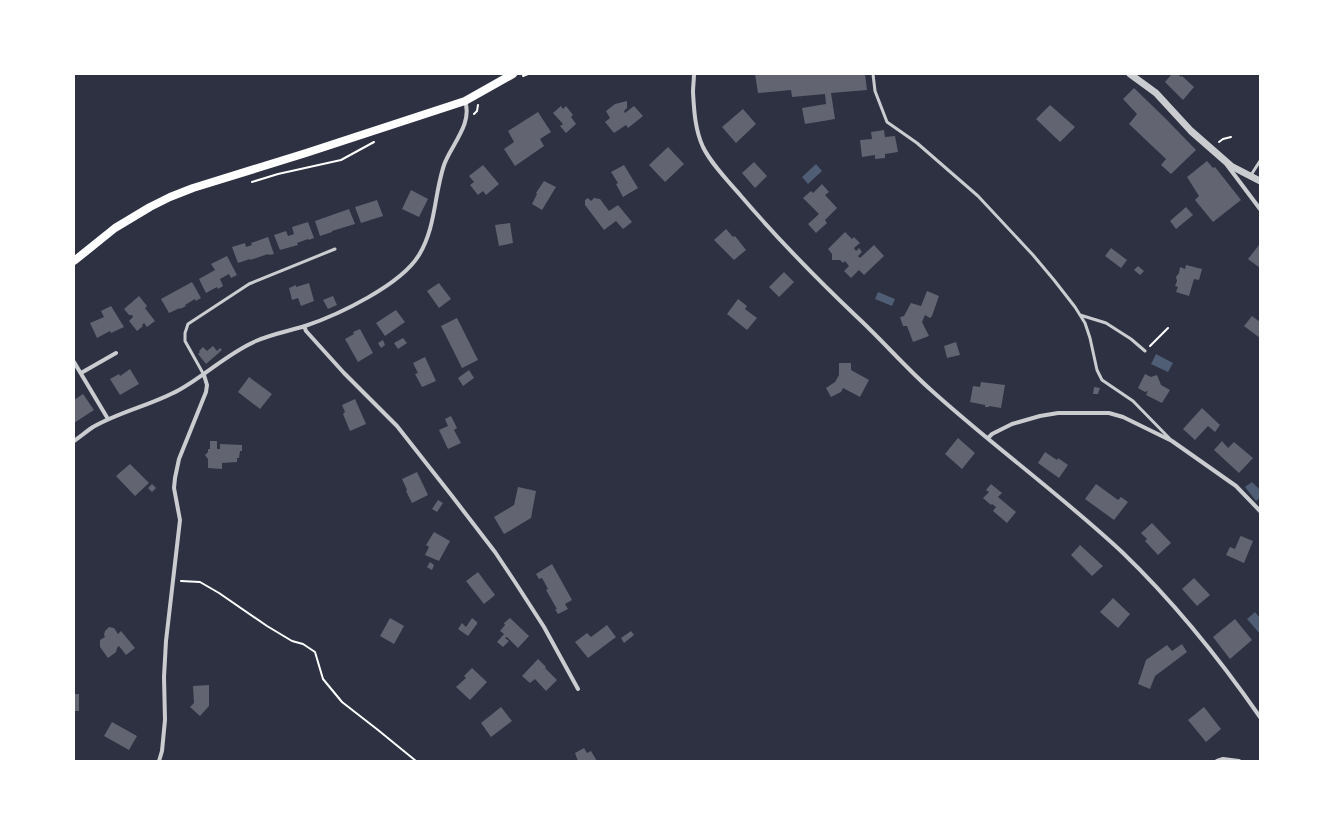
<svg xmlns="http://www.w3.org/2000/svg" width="1334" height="835" viewBox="0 0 1334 835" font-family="'PT Sans',sans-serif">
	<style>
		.water { fill: #4f5d75 }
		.building { fill: #626471 }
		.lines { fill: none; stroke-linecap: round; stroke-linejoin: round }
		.path { stroke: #fff; stroke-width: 2 }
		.service { stroke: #caccd0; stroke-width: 3 }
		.minor { stroke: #caccd0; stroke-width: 4 }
		.tertiary { stroke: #caccd0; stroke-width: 7 }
		.secondary { stroke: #fff; stroke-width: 8 }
	</style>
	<rect width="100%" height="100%" fill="#2d3142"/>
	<path class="water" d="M816 164 822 171 808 184 802 177Z
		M878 292 895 299 892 306 875 299Z
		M1156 354 1173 363 1168 372 1151 364Z
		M1252 482 1260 490V498L1256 501 1245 487Z
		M1255 612 1260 618V634L1247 619Z"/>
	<path class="building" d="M755 74H865L867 90 831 93 835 119 805 124 802 108 826 104 825 94 792 97 791 90 758 93Z
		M1172 74H1178L1181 77 1182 76 1194 87 1183 100 1165 82Z
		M1134 88 1167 120 1196 150 1171 174 1161 165 1166 159 1129 124 1137 114 1123 99Z
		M627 101V108L624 111 625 113 634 106 643 116 628 128 626 125 614 133 605 122 610 118 606 111 615 104Z
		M1050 105 1075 127 1060 142 1036 119Z
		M561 106 563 109 566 106 573 115 571 117 576 124 566 133 560 126 563 124 553 113Z
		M743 109 756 124 736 143 722 127Z
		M538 112 551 132 540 139 544 146 515 166 504 149 514 142 508 131Z
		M884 130 885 137 895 136 898 152 885 154V158L875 159V155L862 157 860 140 872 139 871 132Z
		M668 147 684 164 665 182 649 165Z
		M1207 161 1213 168 1215 167 1241 200 1213 222 1195 200 1199 196 1187 177Z
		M754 162 767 176 755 188 742 173Z
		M483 165 499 184 486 195 483 191 478 195 470 185 474 182 469 176Z
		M624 165 638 188 623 197 616 184 618 183 611 172Z
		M544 181 556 187 542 210 532 204 537 194 536 193Z
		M822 184 829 192 825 195 837 208 825 220 827 223 816 233 808 224 819 214 803 198 811 191 813 193Z
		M411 190 428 199 419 217 402 209Z
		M588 198 591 201 594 198 600 199 609 211 618 205 632 222 623 229 616 221 604 230 585 205V200Z
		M377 200 383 216 361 223 355 207Z
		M1186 207 1193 215 1176 229 1170 221Z
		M349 209 355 224 332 231V232L320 236 315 221Z
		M308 222 314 238 309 240 308 239 297 243 298 245 280 250 274 235 286 231 288 236 294 234 292 227Z
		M510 223 513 243 499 246 495 225Z
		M726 229 733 237 735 236 746 250 734 260 714 240Z
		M845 232 852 239 854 237 860 243 854 248 856 251 859 248 862 252 858 256 860 258 874 245 884 256 864 275 859 270 851 278 844 271 849 266 845 261 843 263 840 260H832V254L828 249Z
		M268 237 274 254 269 255 268 254 250 260V259L238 263 232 247 245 243 246 247 252 245 251 243Z
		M1259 245 1260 246V268L1248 259Z
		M1111 248 1127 260 1121 268 1105 256Z
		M227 256 237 275 231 278 229 274 220 279 223 286 218 289 217 287 206 293 199 279 215 270 211 264Z
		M1186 265 1202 269 1199 280 1194 279 1189 296 1176 292 1178 287 1175 286 1177 281 1176 277 1179 273 1180 267 1185 269Z
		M1138 266 1144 271 1140 275 1134 270Z
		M784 272 794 282 779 297 769 287Z
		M192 282 201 298 196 301 195 299 185 305 186 306 180 309V308L169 313 161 299Z
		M309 283 314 301 301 306 298 298 292 300 289 288 296 285V287Z
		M439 283 451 299 439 308 427 291Z
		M927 291 939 296 932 316 930 318 925 315 922 322 929 336 913 342 907 326H903L900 317 904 316 911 303 921 306Z
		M139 296 147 306 145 308 155 321 147 327 144 323 142 325 143 326 137 331 129 321 133 317 132 315H129L124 309Z
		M333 296 337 305 328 309 323 300Z
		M738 299 747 306 745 309 757 318 747 330 727 314Z
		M111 306 124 327 111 333 110 331 97 338 90 323 104 317 101 311Z
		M396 310 405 322 385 336 376 323Z
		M1252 316 1260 322V338L1244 326Z
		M457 318 478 360 462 368 441 326Z
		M360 329 373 353 358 362 345 339 354 334 353 332Z
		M403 338 407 343 398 349 394 343Z
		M383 340 385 345 381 348 378 343Z
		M956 342 960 355 947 358 944 346Z
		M213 346 217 351 220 348 222 350 206 364 198 354 200 352 199 351 203 347 207 351Z
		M425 357 436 381 422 387 415 374 418 373 413 363Z
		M839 363H851V370L869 380 860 397 843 388 841 392 831 397 826 388 835 382 839 375Z
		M130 369 139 384 120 395 110 379 119 374 120 376Z
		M469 370 474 378 463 386 458 378Z
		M1145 374 1151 377 1157 375 1161 385 1170 390 1162 403 1146 395 1148 391 1145 392 1138 388Z
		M249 377 272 394 260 409 238 392Z
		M981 382 1005 385 1001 408 989 406V407H985V405L970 402 973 386 980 387Z
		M1094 387 1100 388 1098 394H1093Z
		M83 394 94 410 74 423V400Z
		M355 399 366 424 350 431 343 414 345 412 342 405Z
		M1202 408 1220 425 1215 432 1208 426 1195 440 1183 429Z
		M451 416 457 428 454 430 461 443 448 449 439 430 448 426 445 419Z
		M958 438 975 453 962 469 945 454Z
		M210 441H217V449H220V444L242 445V451H240L239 458H237V462L222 463V469L208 468V459L205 455 208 452V449H210Z
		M1222 441 1228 448 1234 442 1253 458 1239 473 1214 450Z
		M1045 452 1057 460 1058 458 1068 465 1059 478 1038 463Z
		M130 464 149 483 135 496 116 476Z
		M417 472 428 495 412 503 406 491 407 490 402 479Z
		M152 484 156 488 152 492 148 488Z
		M991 484 1002 493 998 497 1016 512 1007 523 993 511 996 507 992 504 991 505 983 498 989 492 986 490Z
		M1096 484 1118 500 1121 497 1128 502 1114 520 1085 499Z
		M518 487 536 491 531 518 504 534 494 517 514 505Z
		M438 500 443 503 437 512 432 509Z
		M1152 523 1171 543 1158 555 1145 541 1147 539 1141 533Z
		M434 532 450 541 439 561 425 555 429 547 426 545Z
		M1241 536 1253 541 1244 563 1226 555 1230 547 1235 549 1240 537Z
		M1080 545 1103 566 1092 576 1071 555Z
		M430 562 434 565 432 570 427 567Z
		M552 564 572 600 565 604 568 609 558 614 555 609H557L546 590 548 589 542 578 539 579 536 574Z
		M478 572 495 595 484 604 466 581Z
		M1194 578 1210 595 1197 606 1182 589Z
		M1113 598 1130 614 1118 628 1100 612Z
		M390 618 404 626 394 644 380 636Z
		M472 618 477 622V624L468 636 458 629 462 623 466 627Z
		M510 618 529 636 518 648 507 637 505 638 509 641 503 647 497 642 504 634 500 631 505 625 504 623Z
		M1235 619 1252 640 1230 659 1213 637Z
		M607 625 616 637 588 658 575 642 587 633 591 637Z
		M109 627 114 628 118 634 121 631 135 648 126 655 119 646 117 648 116 652 108 658 100 647V640L105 637 104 635 105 631Z
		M631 631 634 635 624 643 621 638Z
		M1182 644 1187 652 1155 676 1150 689 1138 684 1146 660 1167 645 1172 651Z
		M538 659 546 667 545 668 557 680 546 691 535 679 530 683 522 676Z
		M472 668 487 682 470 700 456 687 466 678 464 676Z
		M209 685V706L200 716 190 707 194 703 193 686Z
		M74 694H79V711H74Z
		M501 707 512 721 491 737 481 723Z
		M1204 707 1221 729 1206 742 1188 720Z
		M112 722 137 736 129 750 104 736Z
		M584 748 587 753 591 751 597 761H578L575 753Z"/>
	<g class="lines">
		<path class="path" d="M523 76 528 74
			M474 114 477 111 478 105
			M1219 142 1223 139 1231 137
			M252 182 278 174 341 160 374 142
			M1150 346 1168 328
			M181 581 200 582 219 593 267 626 292 641 303 644 315 652 323 679 342 702 378 730 416 761"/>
		<path class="service" d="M873 74 875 91 887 122 917 143 978 196 1033 255 1054 280 1075 307 1085 323 1090 338 1097 370 1102 380 1133 401 1171 440
			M1251 175 1260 161
			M1080 315 1106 323 1131 339 1145 351
			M204 375 185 341V333L188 324 249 284 335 249"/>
		<path class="minor" d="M694 74C694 80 693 86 693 92 694 110 695 130 703 147 712 165 728 181 741 196 777 238 816 278 856 316 882 340 905 367 931 390 993 446 1061 495 1122 552 1174 602 1219 658 1260 717
			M1227 165 1260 209
			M304 326 306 331 344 373 397 426 452 496 495 552 515 582 544 627 578 689
			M74 362 108 419
			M81 373 116 353
			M988 438 992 434 1012 424 1040 416 1058 413H1109L1123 417 1172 441 1236 486 1260 511
			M74 441C81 436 87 431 93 427 121 411 152 405 179 390 206 375 228 353 256 341 272 334 289 331 305 326 338 315 401 285 419 255 436 227 434 195 444 165 451 145 473 124 465 101
			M159 761 162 751 165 720 164 677 166 641 180 520 174 488 175 478 179 459 206 392 207 385 204 375
			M1217 761 1223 759 1239 761"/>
		<path class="tertiary" d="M1130 74 1156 93 1191 131 1231 166 1260 181"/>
		<path class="secondary" d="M74 261 115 228 150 207 170 197 193 188 306 153 465 101 513 74"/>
	</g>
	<rect width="1334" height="835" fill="none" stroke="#ffffff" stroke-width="150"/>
</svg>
